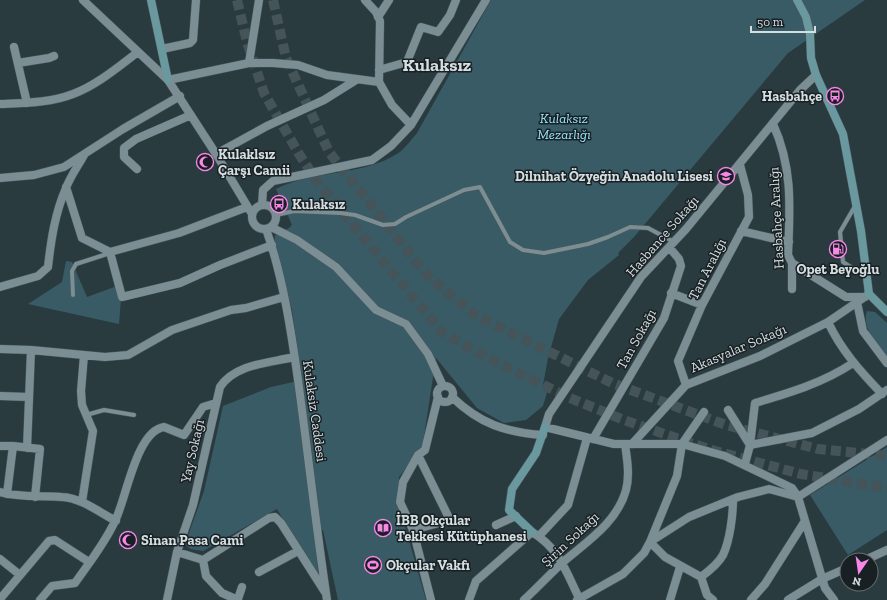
<svg xmlns="http://www.w3.org/2000/svg" width="887" height="600" viewBox="0 0 887 600" font-family="'Zilla Slab',serif">
	<style>
		.green { fill: #395b66 }
		.lines { fill: none; stroke-linecap: round; stroke-linejoin: round }
		.primary-tunnel { stroke: #445458; stroke-width: 10; stroke-dasharray: 10 5; stroke-linecap: butt }
		.lane-casing { stroke: #49575b; stroke-width: 5 }
		.street-casing { stroke: #49575b; stroke-width: 9 }
		.secondary-casing { stroke: #49575b; stroke-width: 9 }
		.lane { stroke: #7b8e94; stroke-width: 4 }
		.street { stroke: #7b8e94; stroke-width: 8 }
		.secondary { stroke: #69999e; stroke-width: 8 }
		.labels { text-anchor: middle; stroke-width: 3; stroke-linejoin: round; paint-order: stroke }
		.poi-label { font-size: 14px; font-weight: bold; fill: #d5dfe2; stroke: #192023; text-anchor: start }
		.park-label { font-size: 14px; font-style: italic; fill: #94e4fe; stroke: #192023 }
		.street-label { font-size: 14px; fill: #d5dfe2; stroke: #192023 }
		.district-label { font-size: 18px; font-weight: bold; fill: #d5dfe2; stroke: #192023 }
	</style>
	<rect width="100%" height="100%" fill="#2a3b40"/>
	<path class="green" d="M491 0H865L788 53 634 237 618 253 619 255 588 280 559 319 548 358 543 385 548 389 543 406 526 420 504 423 477 408 436 358 422 449 399 477V523H404L426 600H338L323 530H314L319 580 277 509 203 551 190 549 185 544 204 491 223 406 271 387 302 380 292 310 274 244 275 236C281 230 287 231 292 225L276 189C315 169 363 177 400 152 406 147 412 139 417 133Z
		M66 261 72 262 87 297 117 286 121 299 119 324 28 304 62 282Z
		M867 311 875 312 887 323V357C877 343 861 328 867 311Z
		M887 447V530L848 555 810 495Z"/>
	<g class="lines">
		<path class="primary-tunnel" d="M237 0 247 42 264 93 299 154 319 184 442 332 486 357 570 398 624 420 708 449 801 474 887 488
			M273 0 286 58 329 152 427 275 475 315 612 383 726 425 818 449 887 456"/>
		<g class="lane-casing">
			<path id="lane" d="M855 206 840 232 843 262 866 277
				M276 215 294 211 340 213 355 215 383 225 395 224 406 217 464 190 480 187 510 242 523 250 544 253 588 244 608 237 630 227 648 228 674 242
				M73 295 72 271 76 264 110 253
				M86 415 104 410 134 415"/>
		</g>
		<g class="street-casing">
			<path id="street" d="M83 0 168 80 216 154 252 214
				M365 0 376 12 380 21 379 82 392 105 411 125
				M378 17 389 0
				M14 47 27 103
				M162 49 190 43 193 40 196 0
				M18 63 49 58 54 56
				M249 63 259 0
				M379 70 407 62 421 27 438 32 450 15 456 0
				M816 75 800 90 686 229 641 277 549 414 545 427 614 444H682L725 456 792 488 798 497 825 588 834 600
				M168 80 249 63H273L298 65 327 75 379 82
				M0 104C24 103 50 103 73 94 97 85 118 67 138 52
				M773 124C793 168 790 207 788 255L792 263V289
				M216 154 267 126 324 100 356 80
				M137 169 124 157V148L136 139 191 115
				M0 178 34 175 64 167 123 129 180 96
				M66 187 82 238 110 252 179 233 247 207
				M252 217a12 12 0 1 1 24 0a12 12 0 1 1-24 0Z
				M262 205 263 190 273 181 372 160 391 146 411 125 486 0
				M271 227 297 240 336 267 376 310 406 324 428 354 443 386
				M266 229C283 277 291 330 298 380 308 453 316 527 327 600
				M741 231 789 242
				M110 252 122 297 180 283 220 265 272 245
				M792 263 846 297H865
				M0 287 38 276 48 267C51 240 55 213 66 188 70 177 78 166 84 155
				M671 293 702 305
				M857 302 863 331 887 363
				M828 322C841 350 860 371 882 394
				M0 349 31 350 105 357 128 355 172 330 231 310 246 308 284 297
				M686 385 678 361 702 305 749 217 748 195 740 165
				M437 394a8 8 0 1 1 16 0a8 8 0 1 1-16 0Z
				M0 396 28 397
				M452 397C480 424 505 432 543 435
				M728 410 750 445
				M704 412 682 444 677 476 650 542 665 557 701 577 707 595 713 600
				M593 439 664 318 681 266 679 259 669 247
				M632 444 686 385 760 356 828 322 869 294
				M750 445 812 433 859 409 887 390
				M0 446H13
				M27 448 31 350
				M745 464 750 445 755 403C789 393 823 383 853 363
				M0 492C21 498 41 495 62 497 81 498 99 512 116 521
				M7 494 13 446 40 449 35 497
				M82 502 93 431 82 405 81 391 84 355
				M496 525 516 516
				M413 530 450 520 418 455
				M539 536 568 505 587 438
				M177 552 203 560 269 518 275 517 281 523 325 592
				M0 559 20 575
				M203 560 206 576 222 593 238 600
				M865 560 887 550
				M259 572 298 551
				M701 577C709 571 718 564 723 555 730 540 733 515 733 499
				M0 599 49 541 55 540 89 562
				M238 599 242 587
				M40 600 52 586 75 583C89 563 105 543 115 521 126 500 136 431 164 427L184 435 203 407 216 403
				M167 600 177 552 193 505 220 387C235 364 269 363 294 357
				M431 600 413 530 400 502 403 482 418 455 425 450 438 397
				M469 600 476 581 532 532C560 549 566 572 580 600
				M524 600C537 588 549 575 562 563 586 542 617 523 626 490 630 475 627 459 625 444
				M577 600 623 574 644 553 650 542 689 517 738 497 769 489 798 497 887 440
				M670 600 680 567
				M751 600 765 584 805 521
				M788 600 822 579 847 568"/>
		</g>
		<g class="secondary-casing">
			<path id="secondary" d="M151 0 168 80
				M797 0 806 17 810 34 811 58 816 75 843 134 861 231 869 294 887 312
				M532 532 509 510 512 489 536 453 545 427"/>
		</g>
		<use href="#lane" class="lane"/>
		<use href="#street" class="street"/>
		<use href="#secondary" class="secondary"/>
	</g>
	<defs>
		<g id="bus-ring" transform="scale(0.9)"><circle r="9.5" fill="#192023" stroke="#f987e8" stroke-width="1.5"/><path d="M-5-6H5V4H4V6H2V4H-2V6H-4V4H-5ZM-3.5-4V0h7V-4ZM-3.5 1.2v1.5H-2V1.2ZM2 1.2v1.5H3.5V1.2Z" fill="#f987e8"/></g>
		<g id="mosque-ring" transform="scale(0.9)"><circle r="9.5" fill="#192023" stroke="#f987e8" stroke-width="1.5"/><path d="M3.5-4.9A6 6 0 1 0 3.5 4.9A5 5 0 1 1 3.5-4.9Z" fill="#f987e8"/></g>
		<g id="school-ring" transform="scale(0.9)"><circle r="9.5" fill="#192023" stroke="#f987e8" stroke-width="1.5"/><path d="M0-5L7-2L0 1L-7-2ZM-4 1L0 2.5L4 1V4Q0 6-4 4Z" fill="#f987e8"/></g>
		<g id="fuel-ring" transform="scale(0.9)"><circle r="9.5" fill="#192023" stroke="#f987e8" stroke-width="1.5"/><path d="M-5.5-6h7V0h2V4h1.3V-2.5L3-4.5l.8-.8L6-3V5H2.5V1h-1V6h-7ZM-4.2-4.7v3.2H.2V-4.7Z" fill="#f987e8"/></g>
		<g id="library-ring" transform="scale(0.9)"><circle r="9.5" fill="#192023" stroke="#f987e8" stroke-width="1.5"/><path d="M-6-4Q-3-5.5-.7-3.5V5Q-3 3-6 4ZM6-4Q3-5.5 .7-3.5V5Q3 3 6 4Z" fill="#f987e8"/></g>
		<g id="stadium-ring" transform="scale(0.9)"><circle r="9.5" fill="#192023" stroke="#f987e8" stroke-width="1.5"/><path d="M0-5a6.5 5 0 1 0 0 10a6.5 5 0 1 0 0-10ZM-3.5-1.8h7v3.6h-7Z" fill="#f987e8"/></g>
	</defs>
	<g fill-rule="evenodd">
		<use href="#bus-ring" x="835" y="96"/>
		<use href="#mosque-ring" x="205" y="162"/>
		<use href="#school-ring" x="726" y="176"/>
		<use href="#bus-ring" x="279" y="204"/>
		<use href="#fuel-ring" x="838" y="249"/>
		<use href="#library-ring" x="383" y="528"/>
		<use href="#mosque-ring" x="128" y="540"/>
		<use href="#stadium-ring" x="373" y="565"/>
	</g>
	<g class="labels">
		<g class="poi-label">
			<text x="822" y="101" text-anchor="end">Hasbahçe</text>
			<text x="218" y="159">Kulaklsız<tspan x="218" dy="16">Çarşı Camii</tspan></text>
			<text x="713" y="181" text-anchor="end">Dilnihat Özyeğin Anadolu Lisesi</text>
			<text x="292" y="209">Kulaksız</text>
			<text x="838" y="274" text-anchor="middle">Opet Beyoğlu</text>
			<text x="396" y="525">İBB Okçular<tspan x="396" dy="16">Tekkesi Kütüphanesi</tspan></text>
			<text x="141" y="545">Sinan Pasa Cami</text>
			<text x="386" y="570">Okçular Vakfı</text>
		</g>
		<g class="park-label">
			<text x="564" y="123">Kulaksız<tspan x="564" dy="16">Mezarlığı</tspan></text>
		</g>
		<g class="street-label">
			<text transform="translate(776 218) rotate(-93)" y="5">Hasbahçe Aralığı</text>
			<text transform="translate(662 236) rotate(-49)" y="5">Hasbance Sokağı</text>
			<text transform="translate(707 269) rotate(-63)" y="5">Tan Aralığı</text>
			<text transform="translate(636 339) rotate(-61)" y="5">Tan Sokağı</text>
			<text transform="translate(738 348) rotate(-23)" y="5">Akasyalar Sokağı</text>
			<text transform="translate(315 411) rotate(82)" y="5">Kulaksiz Caddesi</text>
			<text transform="translate(192 451) rotate(-77)" y="5">Yay Sokağı</text>
			<text transform="translate(570 539) rotate(-43)" y="5">Şirin Sokağı</text>
		</g>
		<g class="district-label">
			<text x="437" y="71">Kulaksız</text>
		</g>
	</g>
	<g transform="translate(859 572) rotate(193)"><circle r="19" fill="#192023" stroke="#646c6f"/>
	<path d="M0-3L7 15L0 10L-7 15Z" fill="#f987e8"/>
	<text y="-6" font-size="11" font-weight="bold" text-anchor="middle" fill="#d5dfe2">N</text>
	</g>
	<path d="M751 26v6h64v-6" fill="none" stroke="#d5dfe2" stroke-width="2"/>
	<text x="757" y="26" font-size="12" fill="#d5dfe2" stroke="#192023" stroke-width="3" paint-order="stroke">50 m</text>
</svg>
